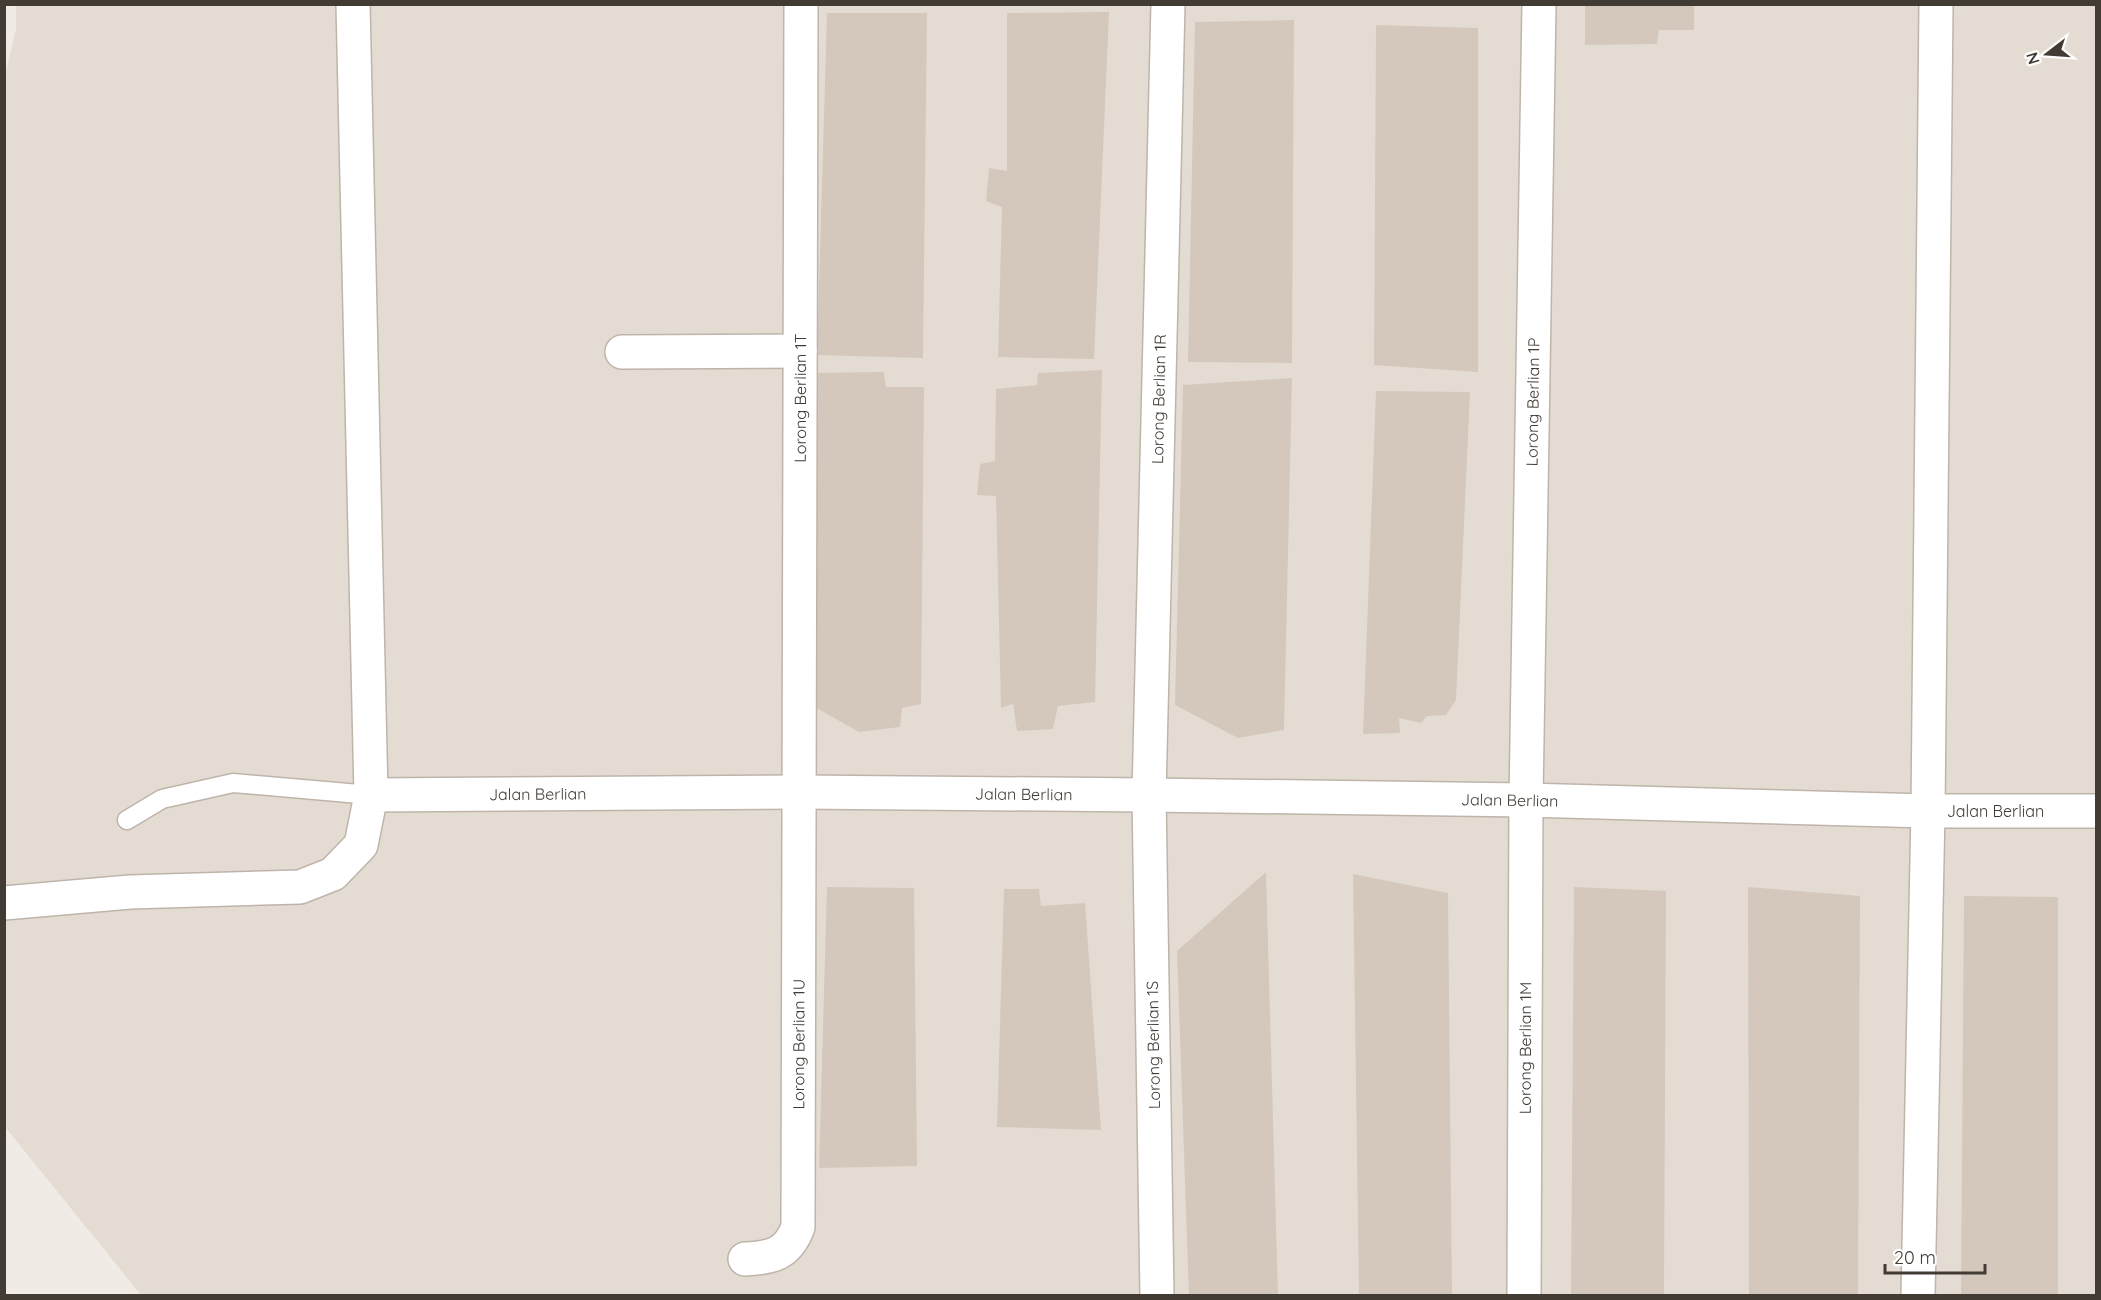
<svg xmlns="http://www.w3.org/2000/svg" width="2101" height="1300" viewBox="0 0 2101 1300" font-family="Quicksand,sans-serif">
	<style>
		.residential { fill: #e4dcd2 }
		.building { fill: #d4c8bd }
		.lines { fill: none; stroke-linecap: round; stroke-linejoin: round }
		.service-casing { stroke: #beb4aa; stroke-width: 21 }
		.minor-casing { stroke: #beb4aa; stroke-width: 36 }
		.service { stroke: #fff; stroke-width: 18 }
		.minor { stroke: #fff; stroke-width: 33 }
		.labels { text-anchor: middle; stroke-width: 4.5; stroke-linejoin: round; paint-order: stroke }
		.street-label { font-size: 16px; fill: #423b34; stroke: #fff }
	</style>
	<rect width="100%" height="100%" fill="#f0ebe4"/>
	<path class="residential" d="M16 5H2096V1295H141L5 1127 4 80 16 29Z"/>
	<path class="building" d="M1585 4H1694V30H1659L1657 44 1585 45Z
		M1109 12 1094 359 998 357 1002 207 986 201 989 168 1007 171V13Z
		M827 13H927L923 358 817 355Z
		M1294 20 1292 363 1188 362 1195 22Z
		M1376 25 1478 28V372L1374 365Z
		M1102 370 1095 702 1058 706 1053 729 1017 731 1013 704 1001 708 996 496 977 495 980 464 995 461 996 389 1037 385 1038 373Z
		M884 372 886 387H924L921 704 902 708 900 727 859 732 811 705 805 373Z
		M1292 378 1284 730 1238 738 1175 705 1183 385Z
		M1376 391 1470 392 1456 700 1446 715 1427 716 1421 723 1399 718 1400 733 1363 734Z
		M1266 872 1278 1296H1189L1177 951Z
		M1353 874 1448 893 1452 1296H1359Z
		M827 887 914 888 917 1166 819 1168Z
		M1574 887 1666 891 1664 1296H1571Z
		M1748 887 1860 896 1858 1296H1749Z
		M1004 889H1039L1041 906 1085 903 1101 1130 997 1127Z
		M1964 896 2058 897V1296H1961Z"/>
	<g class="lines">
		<g class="service-casing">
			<path id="service" d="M127 820 162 799 233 783 371 795"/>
		</g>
		<g class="minor-casing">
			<g id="minor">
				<path d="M353 4 371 795"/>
				<path d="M622 352 800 351"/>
				<path id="s1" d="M4 903 130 892 300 887 333 874 361 845 371 795 799 792 1149 795 1526 800 1928 811H2096"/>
				<path id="s2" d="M745 1259C772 1258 788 1254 798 1227L801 4"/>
				<path id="s3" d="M1157 1296 1149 795 1168 4"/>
				<path id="s4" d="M1524 1296 1526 800 1539 4"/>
				<path d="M1918 1296 1928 811 1936 4"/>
			</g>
		</g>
		<use href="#service" class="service"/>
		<use href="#minor" class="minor"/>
	</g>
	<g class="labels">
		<g class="street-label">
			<text dy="6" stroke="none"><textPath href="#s2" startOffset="896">Lorong Berlian 1T</textPath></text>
			<text dy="6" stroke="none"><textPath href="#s3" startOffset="897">Lorong Berlian 1R</textPath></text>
			<text dy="6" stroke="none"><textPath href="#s4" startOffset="894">Lorong Berlian 1P</textPath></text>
			<text dy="6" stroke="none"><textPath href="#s1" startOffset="590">Jalan Berlian</textPath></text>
			<text dy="6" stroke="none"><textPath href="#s1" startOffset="1076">Jalan Berlian</textPath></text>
			<text dy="6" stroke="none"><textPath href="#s1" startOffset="1562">Jalan Berlian</textPath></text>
			<text dy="6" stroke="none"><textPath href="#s1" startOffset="2048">Jalan Berlian</textPath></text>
			<text dy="6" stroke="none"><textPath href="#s2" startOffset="250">Lorong Berlian 1U</textPath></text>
			<text transform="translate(1153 1045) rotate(-91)" y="6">Lorong Berlian 1S</text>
			<text dy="6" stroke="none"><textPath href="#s4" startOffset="248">Lorong Berlian 1M</textPath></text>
		</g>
	</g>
	<rect width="2101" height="1300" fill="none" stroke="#423b34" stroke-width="12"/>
	<g transform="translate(2047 54) rotate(253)" stroke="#ffffff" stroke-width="4.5" paint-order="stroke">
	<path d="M0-4.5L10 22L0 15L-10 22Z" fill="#423b34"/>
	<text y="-9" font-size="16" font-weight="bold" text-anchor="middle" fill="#423b34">N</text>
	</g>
	<path d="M1885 1264v9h100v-9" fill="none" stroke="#423b34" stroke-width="3"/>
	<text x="1894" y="1264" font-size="18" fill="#423b34" stroke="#ffffff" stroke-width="4.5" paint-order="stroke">20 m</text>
</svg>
